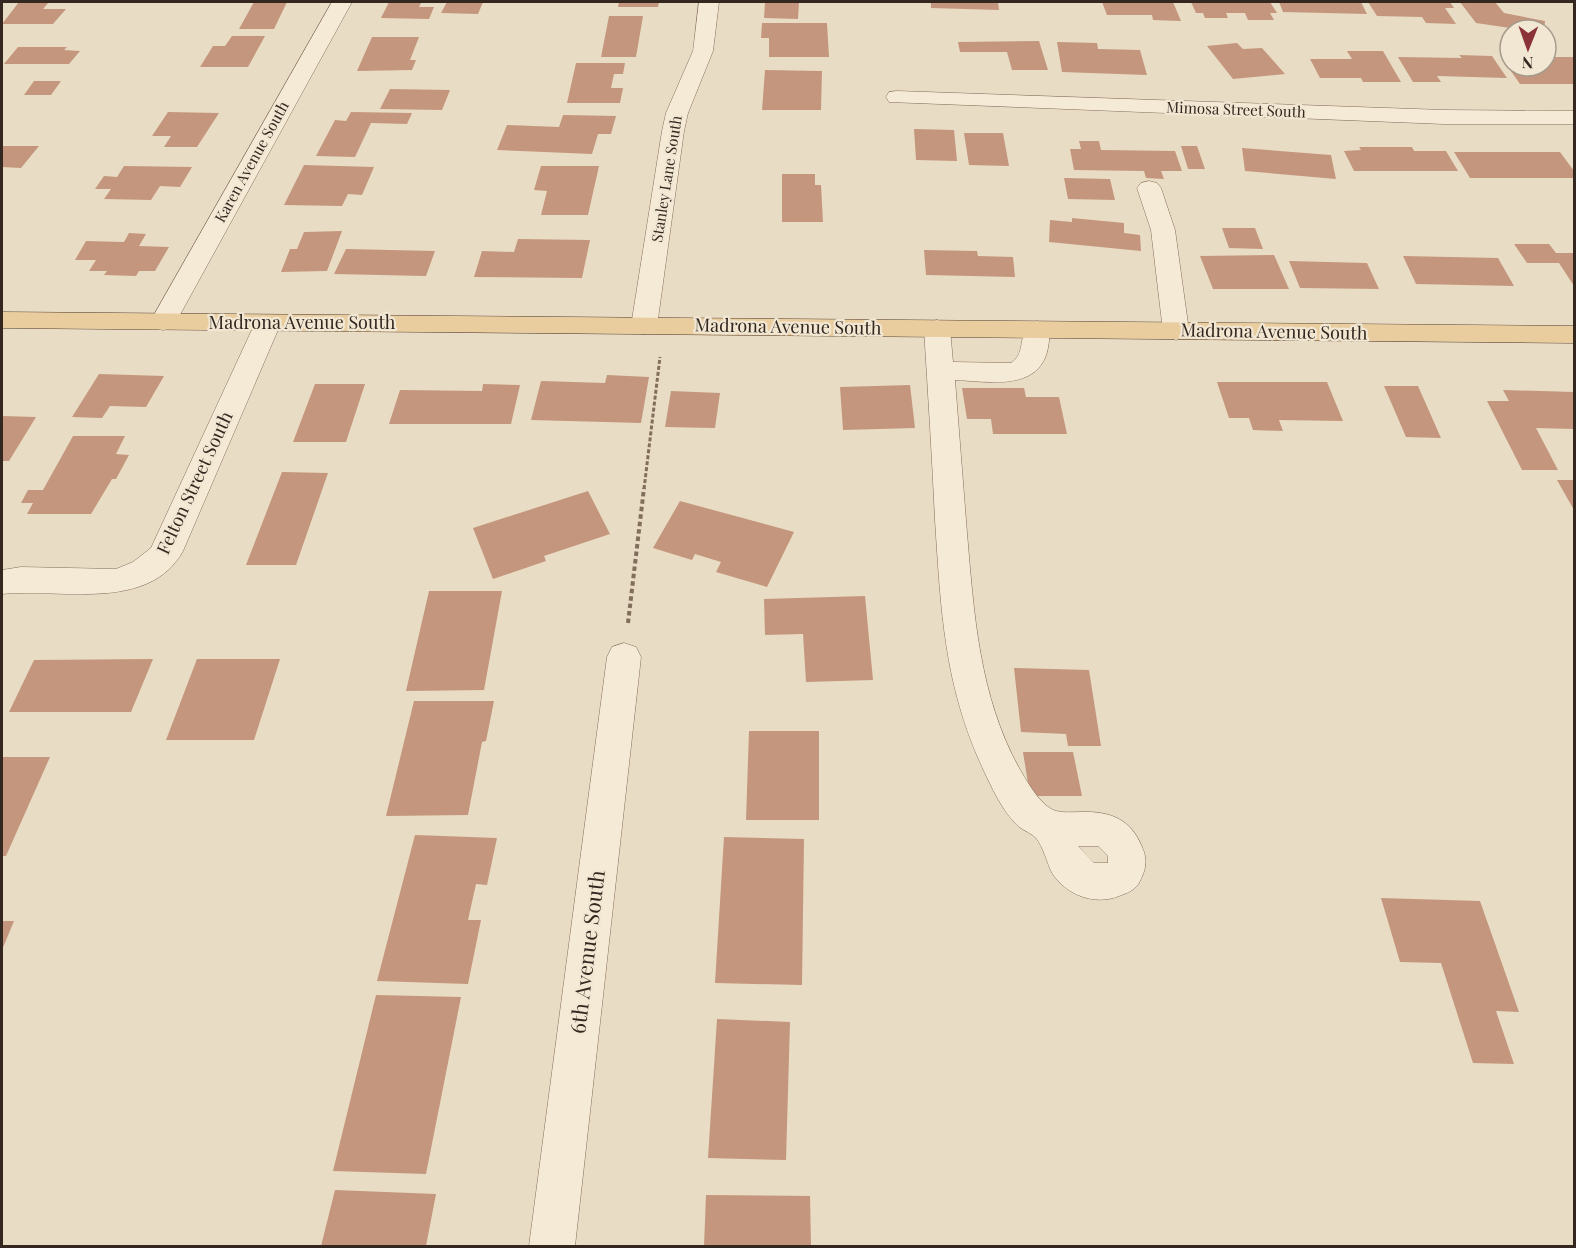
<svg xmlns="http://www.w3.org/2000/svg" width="1576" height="1248" viewBox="0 0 1576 1248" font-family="'Playfair Display',serif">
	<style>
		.building { fill: #c4967d }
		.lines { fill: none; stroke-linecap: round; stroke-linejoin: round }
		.minor-casing { stroke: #826e5c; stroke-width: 1 }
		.major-casing { stroke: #503d30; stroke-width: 1 }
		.path-far1 { stroke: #826e5c; stroke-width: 3; stroke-dasharray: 4 2; stroke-linecap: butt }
		.path { stroke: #826e5c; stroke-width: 4; stroke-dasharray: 4.5 3; stroke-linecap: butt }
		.minor { fill: #f5ead6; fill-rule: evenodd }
		.major { fill: #e9cd9f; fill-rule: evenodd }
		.labels { text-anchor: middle; stroke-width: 4.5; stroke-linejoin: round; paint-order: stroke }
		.far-street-label { font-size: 15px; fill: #33271f; stroke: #f1e7d3 }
		.street-label { font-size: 18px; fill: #33271f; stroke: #f1e7d3 }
		.near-street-label { font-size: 21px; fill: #33271f; stroke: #f1e7d3 }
	</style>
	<rect width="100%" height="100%" fill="#e9dcc4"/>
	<path class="building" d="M19 2H49L43 9H66L53 24H2Z
		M254 2H287L274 29H239Z
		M389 2 421 3 419 7H434L429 19 381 18Z
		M447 2H483L478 14 441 13Z
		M619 2H659L658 7H618Z
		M765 2H799L798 19 764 18Z
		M931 2H998L999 10 931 8Z
		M1102 2H1173L1181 21 1153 20 1152 15H1107Z
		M1191 2H1270L1277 13H1270L1274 20H1248L1245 13H1226L1228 18H1205L1203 13H1196Z
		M1279 2H1361L1367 14 1283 12Z
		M1368 2H1450L1454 8H1445L1456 24 1426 23 1422 17 1377 16Z
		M1460 2H1495L1504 13 1545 21 1544 30H1524L1476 23Z
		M609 16H643L636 57H601Z
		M762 23H827L829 57H769V38H761Z
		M232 36H265L248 67H200L213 46H225Z
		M372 37H419L410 60H416L412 70 357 71Z
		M1039 41 1048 70H1012L1007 52H960L958 42Z
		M1057 42 1097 43 1098 49 1140 50 1147 75 1062 72Z
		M1237 43 1243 49 1262 48 1285 74 1233 79 1207 46Z
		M18 47H67L64 50 80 51 69 64H4Z
		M1347 51H1383L1401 82H1363L1361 78H1320L1310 59H1352Z
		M1459 55 1492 56 1507 78 1437 76 1441 82H1413L1398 57 1462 58Z
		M1546 57H1574V84H1520L1506 64H1510V66H1546Z
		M576 63H625L623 74H614L611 88H623L620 103H567Z
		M765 70 822 71 821 110H762Z
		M34 81H61L51 95H24Z
		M390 89 450 90 442 110 380 109Z
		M168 112 219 113 197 147H164L171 136H152Z
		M351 112 412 113 407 124 371 123 355 157 316 156 335 120 346 121Z
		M563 115 616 116 611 134H598L592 154 497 150 507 125 559 127Z
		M914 129 954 130 957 161 916 160Z
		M964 133H1003L1009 166 969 165Z
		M1079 141H1099L1101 150 1175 151 1182 171H1161L1164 179 1146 178 1144 171 1074 170 1070 149H1081Z
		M2 146H39L21 168 2 167Z
		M1181 146H1197L1205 169H1188Z
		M1359 147H1412L1414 151H1446L1458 171H1354L1344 151 1361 150Z
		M1242 148 1331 155 1336 179 1245 171Z
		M1454 152H1560L1574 171V178H1470Z
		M304 165 374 167 362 195 348 194 342 206 284 205Z
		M124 166 192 167 180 187 160 186 151 200 104 199 111 189H95L104 176 117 177Z
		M541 166H599L588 215H541L547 191 534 190Z
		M782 174H815V185H821L823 222H782Z
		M1064 178 1110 179 1115 200 1068 199Z
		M1072 218 1124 223V233L1140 235 1141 251 1049 242 1050 220 1072 222Z
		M1222 228H1255L1263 249 1229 248Z
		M342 231 327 271 281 272 290 249H297L304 232Z
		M129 233 146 234 139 246 169 247 155 271H139L136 276 104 275 107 271H89L96 260H75L86 241 124 242Z
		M518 239 590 240 582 278 474 277 482 251 514 252Z
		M1514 244H1549L1556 253H1574V286L1559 263H1527Z
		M346 249 435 251 426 276 334 274Z
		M924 250 977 251 978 256 1013 257 1015 277 926 275Z
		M1274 255 1289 289H1213L1200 256Z
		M1403 256 1498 258 1514 286 1416 284Z
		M1289 261 1367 263 1379 289 1300 288Z
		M99 374 164 376 146 407 110 406 102 418 72 417Z
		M607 375 649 377 641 423 531 420 541 381 605 383Z
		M1217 382H1327L1343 421 1279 420 1283 431 1253 430 1249 418H1229Z
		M315 384H365L346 442H293Z
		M483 384 520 385 511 424H389L400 390 482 391Z
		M910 385 915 428 843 430 840 387Z
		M1384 386H1418L1441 438 1406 437Z
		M962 388H1024L1026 397H1059L1067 434H993L991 419H967Z
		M1503 390 1574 392V429L1536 428 1558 470H1522L1487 401H1509Z
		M671 391 720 393 715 428 665 427Z
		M2 416 36 417 9 461H2Z
		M73 436H125L116 454 129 455 116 479H112L91 514H27L33 503H21L28 490H43Z
		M282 472 328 473 296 565H246Z
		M1557 480H1574V510Z
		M588 491 610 534 544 556 546 561 493 579 473 528Z
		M680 501 794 532 767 587 716 572 721 562 695 554 692 560 653 548Z
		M429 591H502L484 690 406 691Z
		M865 596 873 680 806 682 803 634 765 635 764 599Z
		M153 659 131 712H9L34 660Z
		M197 659H280L254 740H166Z
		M1014 668 1089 670 1101 746H1068L1066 734 1021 732Z
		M414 701H494L486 741 482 742 468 815 386 816Z
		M749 731H819V820H746Z
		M1023 752H1073L1082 796H1030Z
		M2 757H50L6 856H2Z
		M415 835 497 838 487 885 476 884 468 920H481L468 984 377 981Z
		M724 837 804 839 802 985 715 983Z
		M1381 898 1480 901 1519 1012 1496 1011 1514 1064 1473 1063 1441 963 1400 962Z
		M2 921H14L2 950Z
		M376 995 461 997 426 1174 333 1171Z
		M717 1019 790 1022 786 1160 708 1158Z
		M335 1190 436 1194 426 1246H321Z
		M706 1195 810 1196 811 1246H704Z"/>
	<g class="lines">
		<g class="minor-casing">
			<path id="minor" d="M332 2H352L176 322 172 328 163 330 154 328 150 322Z
				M699 2H719L713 51 688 113 684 131 657 326 653 332 644 334 635 332 631 326 662 131 666 113 693 51Z
				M897 91 1444 110 1574 111V124H1444L889 102 886 97 889 92Z
				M1149 181 1157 183 1161 188 1175 230 1189 331 1185 337 1176 340 1167 337 1163 331 1151 230 1137 188 1141 183Z
				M268 315 277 317 281 323 183 551C149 613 59 588 2 594V570L21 567 116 569 133 562 151 548 255 323 259 317Z
				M937 320 946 323 950 329 953 362 1011 363C1025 354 1019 337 1028 324L1037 321 1046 324 1050 330C1049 339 1049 349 1045 358 1031 391 983 381 955 380 959 431 963 482 967 533 974 614 979 695 1019 768 1027 781 1040 806 1056 811 1063 813 1073 812 1081 812 1110 811 1131 819 1142 847 1148 860 1146 870 1139 883 1134 891 1127 893 1119 896 1095 906 1066 895 1052 873 1047 863 1043 846 1036 838 1030 832 1021 830 1015 823 1001 808 992 788 983 769 944 685 941 611 935 520 932 456 928 393 924 329L928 323ZM1078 846H1098L1108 856V863H1094Z
				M624 643 636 647 641 657 575 1246H529L607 657 612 647Z"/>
		</g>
		<g class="major-casing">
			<path id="major" d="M2 312 1574 326V343L2 328Z"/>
		</g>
		<path class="path-far1" d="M644 489 660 357"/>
		<path class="path" d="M628 623 644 488"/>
		<use href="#minor" class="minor"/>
		<use href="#major" class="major"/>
	</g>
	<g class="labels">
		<g class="far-street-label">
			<text transform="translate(1236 110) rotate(2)" y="5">Mimosa Street South</text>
			<text transform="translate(252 162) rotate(-61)" y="5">Karen Avenue South</text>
			<text transform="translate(667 179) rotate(-81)" y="5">Stanley Lane South</text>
		</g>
		<g class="street-label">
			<text x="302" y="329">Madrona Avenue South</text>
			<text transform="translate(788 327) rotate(1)" y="6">Madrona Avenue South</text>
			<text transform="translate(1274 332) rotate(1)" y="6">Madrona Avenue South</text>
			<text transform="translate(195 483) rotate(-65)" y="6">Felton Street South</text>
		</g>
		<g class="near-street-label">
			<text transform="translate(588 952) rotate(-83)" y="7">6th Avenue South</text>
		</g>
	</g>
	<rect width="1576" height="1248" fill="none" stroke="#33271f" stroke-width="6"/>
	<g transform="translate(1528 48) rotate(181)"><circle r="28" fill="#f1e7d3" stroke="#a59a8b" stroke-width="1.5"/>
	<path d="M0-4.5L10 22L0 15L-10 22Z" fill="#8b3239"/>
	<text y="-9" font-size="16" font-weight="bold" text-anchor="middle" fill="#33271f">N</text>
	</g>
</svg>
